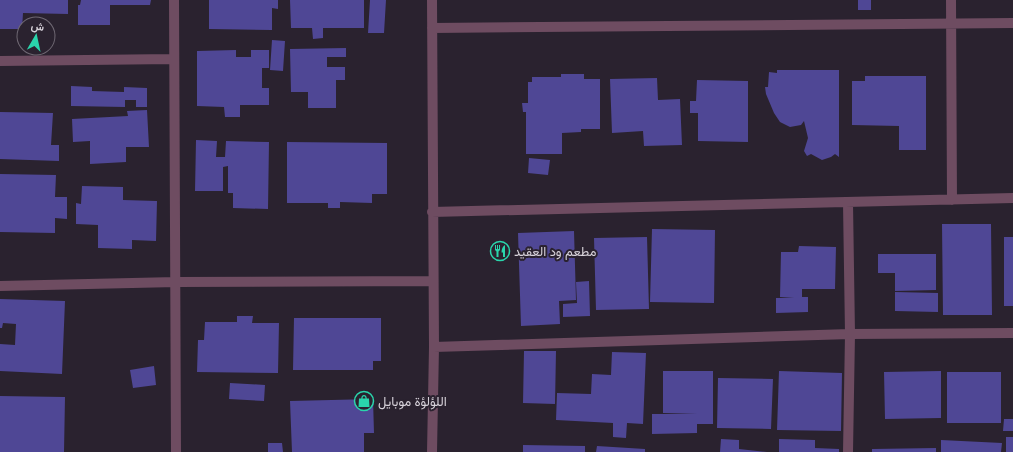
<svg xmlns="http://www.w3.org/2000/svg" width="1013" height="452" viewBox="0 0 1013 452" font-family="'Nunito Sans',Vazirmatn,sans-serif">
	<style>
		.building { fill: #4f4795 }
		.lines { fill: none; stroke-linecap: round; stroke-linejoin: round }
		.minor { stroke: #6e4c61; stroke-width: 10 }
		.labels { text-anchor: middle; stroke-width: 4; stroke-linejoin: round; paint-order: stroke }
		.poi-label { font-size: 13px; fill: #d7d2da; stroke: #2a222f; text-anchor: start }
	</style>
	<rect width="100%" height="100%" fill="#2a222f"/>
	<path class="building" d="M0 0H68V14L23 13 22 29H0Z
		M81 0H151L150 5H110V25H78V5H80Z
		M209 0H278V9L272 8V30L209 29Z
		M290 0H364V28H323V38L313 39 312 28H291Z
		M370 0H386L384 33H368Z
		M858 0H871V10H858Z
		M272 40 285 41 283 71 270 70Z
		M346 48V57H327V67H345V80H336V108H308V92H291L290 49Z
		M236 50V57H251V50H269V68H262V88H269V105H240V117H225L224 107 197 106V51Z
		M777 70H839V157L835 154 831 157 822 160 811 154 807 156 804 151 808 138 804 121 801 125 790 127 780 122 774 113 766 94 765 87H768L769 72 777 73Z
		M561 74H584V79H600V129H581V132L562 133V154H526V112H523L522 103H528V82H532V77H561Z
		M865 76H926V150H899V126L852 125V81H865Z
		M657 78 658 100 680 99 682 145 644 146 643 131 612 133 610 79Z
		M697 80 748 81V142L698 141V113H690V101H696Z
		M71 86 92 87V91L124 92V87L147 88V107H136V100H125V107L71 106Z
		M147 110 149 147H126V162L90 164V141L73 142 72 119 128 116 127 111Z
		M0 112 53 113 51 145H59V161L0 159Z
		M196 140 217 141 216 157H225L226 141 269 142 268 209 233 208V193H228V166L223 167V191H195Z
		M287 142 387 143V194H372V203L340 202V208H328V203H287Z
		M529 158 550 160 548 175 528 173Z
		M0 174 56 175 55 197H67V219L55 218V233L0 232Z
		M82 186 123 187V200L157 201 156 241 132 240V249L98 248V225L76 224V203L81 204Z
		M942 224H991L992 315H943Z
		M652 229 715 230 714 303 650 302Z
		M574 231 576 300 559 301 560 324 521 326 518 233Z
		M647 237 649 309 596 310 594 238Z
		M1004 237H1013V306H1004Z
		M799 246 836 247 835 289H802V297H808V312L776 313V298H794L780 297 781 252H798Z
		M878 254H936V290L895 291V273H878Z
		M589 281 590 316 563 317V304L577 303 576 282Z
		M895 292 938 293V312L895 311Z
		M0 299 65 301 62 374 0 371V344L15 345 16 324 3 323 2 328H0Z
		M237 316H253L252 323H279L278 373 197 372 198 340H204L205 322H237Z
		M294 318H381V361H373V370H293Z
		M524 351H556L555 404 523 403Z
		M612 352 646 353 643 424 627 423 626 438 613 437V423L556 420 557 393 591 394 592 374 611 375Z
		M154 366 156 385 133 388 130 370Z
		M663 371H713V424H697V433L652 434V414H697L663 413Z
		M779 371 842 373 841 431 777 430Z
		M941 371V418L885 419 884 372Z
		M947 372H1001V423H947Z
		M718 378 773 379 771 429 717 428Z
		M230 383 265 385 264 401 229 399Z
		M0 396 65 397 64 452H0Z
		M373 399 374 433H364V452H292L290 401Z
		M1004 419H1013V431H1003Z
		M1006 437H1013V452H1006Z
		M721 439 739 440V449L767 452H720Z
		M779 439 815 440V448L839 449V452H779Z
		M941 440 1002 443 1001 452H941Z
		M268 443H282L283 452H268Z
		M523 445 585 446V452H523Z
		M597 446 645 449V452H596Z
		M936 448V452H872V449Z"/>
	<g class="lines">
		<path class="minor" d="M174 0 176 452
			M432 0 434 347 432 452
			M951 0 952 200
			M432 28 1013 23
			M0 61 173 59
			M432 212 1013 198
			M0 286 176 282 433 281
			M434 347 850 334 1013 333
			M848 452 850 334 848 203"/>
	</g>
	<defs>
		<g id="restaurant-ring" transform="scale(1)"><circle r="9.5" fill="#2a222f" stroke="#2ad5ac" stroke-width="1.5"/><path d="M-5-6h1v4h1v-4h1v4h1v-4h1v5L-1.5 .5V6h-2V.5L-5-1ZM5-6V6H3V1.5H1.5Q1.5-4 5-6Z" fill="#2ad5ac"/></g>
		<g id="shop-ring" transform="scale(1)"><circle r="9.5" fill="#2a222f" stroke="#2ad5ac" stroke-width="1.5"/><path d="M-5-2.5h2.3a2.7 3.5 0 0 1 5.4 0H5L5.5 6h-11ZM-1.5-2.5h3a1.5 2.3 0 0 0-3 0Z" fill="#2ad5ac"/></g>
	</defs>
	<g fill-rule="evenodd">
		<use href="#restaurant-ring" x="500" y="251"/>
		<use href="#shop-ring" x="364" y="401"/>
	</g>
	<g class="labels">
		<g class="poi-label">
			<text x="514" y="256">مطعم ود العقيد</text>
			<text x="378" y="406">اللؤلؤة موبايل</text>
		</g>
	</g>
	<g transform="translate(36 36) rotate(9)"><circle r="19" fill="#2a222f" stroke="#6f6873"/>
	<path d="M0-3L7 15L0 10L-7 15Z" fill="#2ad5ac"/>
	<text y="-6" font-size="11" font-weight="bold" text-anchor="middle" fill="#d7d2da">ش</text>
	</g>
</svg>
